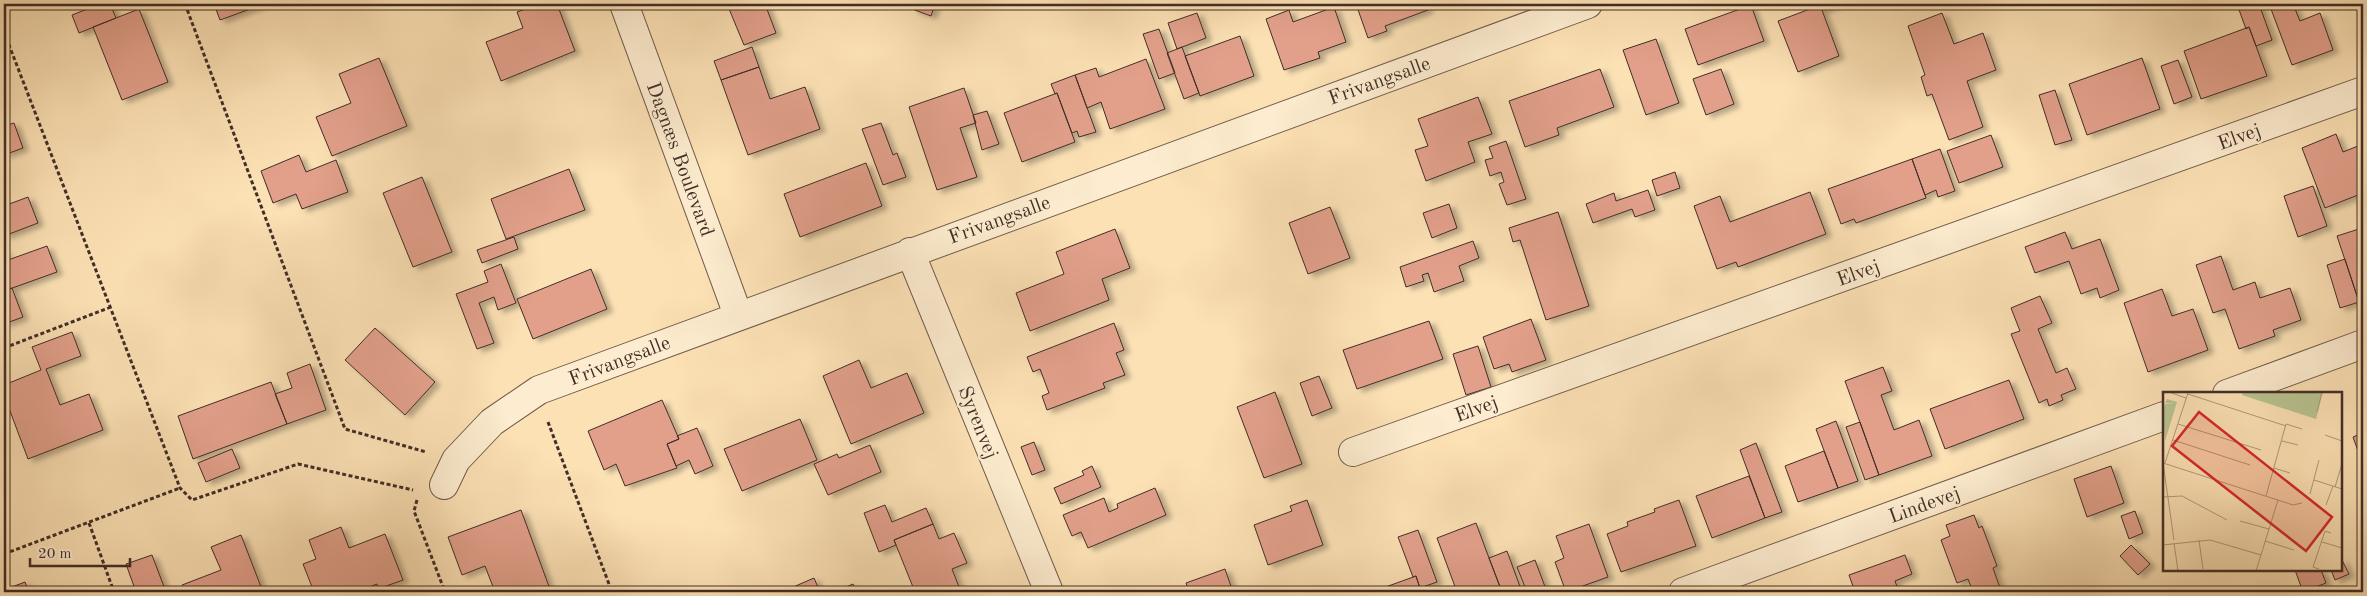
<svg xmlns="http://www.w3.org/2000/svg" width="2367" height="596" viewBox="0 0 2367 596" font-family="'Old Standard TT',serif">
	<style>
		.building { fill: #e2a08b; stroke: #412e27; filter: url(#shadow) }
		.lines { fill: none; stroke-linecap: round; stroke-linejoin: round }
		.minor-casing { stroke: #705b4a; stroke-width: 30 }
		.path { stroke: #412e27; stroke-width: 3; stroke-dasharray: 4 2.5; stroke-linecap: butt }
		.minor { stroke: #fdeccf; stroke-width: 28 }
		.labels { text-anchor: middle; stroke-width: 5; stroke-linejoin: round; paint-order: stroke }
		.street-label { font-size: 20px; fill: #412e27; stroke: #fdeccf }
		.inset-road { fill: none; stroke: #b1997c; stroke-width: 1 }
		.view { fill: #d62828; fill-opacity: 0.15; stroke: #d62828; stroke-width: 2.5 }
		.inset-edge { fill: none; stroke: #412e27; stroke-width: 2.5 }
	</style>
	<defs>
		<filter id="shadow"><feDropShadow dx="5.5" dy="3" stdDeviation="2.5" flood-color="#0004"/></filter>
	</defs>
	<rect width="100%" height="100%" fill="#fce1b5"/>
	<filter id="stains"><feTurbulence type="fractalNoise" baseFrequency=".004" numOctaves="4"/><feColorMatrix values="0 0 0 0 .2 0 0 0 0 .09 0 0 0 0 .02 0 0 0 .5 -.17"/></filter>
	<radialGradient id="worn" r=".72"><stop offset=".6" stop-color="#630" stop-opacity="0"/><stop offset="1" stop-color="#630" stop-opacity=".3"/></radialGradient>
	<path class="building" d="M100 4H110L116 18 79 33 72 15Z
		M214 4H264L220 20Z
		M539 4H557L575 51 501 81 486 42 523 28 517 12Z
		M727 4H765L776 33 744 45Z
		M914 4H935L931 16 912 9Z
		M1356 4H1426L1428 10 1385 26 1387 31 1368 38Z
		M1808 4H1838L1822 10 1839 56 1798 72 1778 21 1810 9Z
		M2245 4H2259L2272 40 2256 46 2249 27 2246 29 2238 7Z
		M2287 4H2293L2300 21 2320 13 2333 50 2292 65 2271 9Z
		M1751 5 1764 41 1698 65 1685 29Z
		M1334 7 1346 42 1318 52 1320 58 1284 70 1266 19 1289 10 1293 22Z
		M139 9 168 82 122 100 93 27Z
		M1197 13 1206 38 1177 49 1168 23Z
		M1942 13 1954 44 1983 33 1996 70 1967 81 1983 127 1949 140 1932 94 1927 96 1921 77 1925 75 1908 26Z
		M2249 27 2267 76 2201 99 2184 51Z
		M1159 29 1175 73 1159 79 1143 34Z
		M1240 36 1254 76 1200 96 1185 56Z
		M1656 39 1679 103 1646 115 1623 50Z
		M752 47 759 67 721 80 714 61Z
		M1182 47 1199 93 1184 99 1167 53Z
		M379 58 407 126 332 156 316 117 351 103 339 74Z
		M2142 58 2160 109 2087 135 2069 84Z
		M1146 59 1165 109 1110 129 1101 102 1087 108 1075 75 1096 68 1099 77Z
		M2178 60 2192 97 2174 104 2161 66Z
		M759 67 770 99 805 87 820 129 748 155 721 80Z
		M1600 69 1614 107 1557 128 1559 135 1525 147 1509 101Z
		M1721 69 1734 104 1706 115 1693 79Z
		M1075 75 1096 132 1079 137 1077 131 1072 133 1057 93 1055 94 1051 84Z
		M964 88 976 123 960 128 977 177 937 190 909 107Z
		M2055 90 2072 140 2055 145 2039 95Z
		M1057 93 1075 142 1022 162 1004 113Z
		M1478 97 1492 134 1468 142 1475 162 1426 181 1415 150 1428 146 1418 119Z
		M987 111 999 144 982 150 973 115Z
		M14 123 23 148 4 155V126Z
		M881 123 893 155 897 153 906 177 883 185 862 129Z
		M2336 134 2343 152 2363 144V193L2325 208 2302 148Z
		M1991 135 2003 167 1959 183 1947 151Z
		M1506 141 1526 199 1507 205 1499 184 1504 182 1501 172 1490 176 1485 160 1493 158 1489 147Z
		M1940 149 1955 191 1938 197 1936 190 1925 195 1912 159Z
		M299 155 306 172 336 160 348 192 302 209 296 194 273 203 261 171Z
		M1912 159 1926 198 1856 223 1854 219 1841 224 1828 189Z
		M866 163 882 206 800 237 784 194Z
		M569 169 585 210 506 239 491 199Z
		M1675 172 1680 188 1657 196 1652 180Z
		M422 177 452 252 413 267 383 193Z
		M2313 186 2327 226 2298 237 2284 196Z
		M1648 190 1655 210 1635 217 1632 209 1593 223 1586 204 1614 193 1616 201Z
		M1810 192 1826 234 1738 267 1736 262 1717 269 1694 206 1720 196 1730 222Z
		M28 197 38 223 4 236V206Z
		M1449 204 1457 228 1432 238 1423 213Z
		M1330 207 1350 258 1308 274 1289 223Z
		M1558 212 1589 306 1546 320 1520 240 1513 242 1509 228Z
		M2362 228 2363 300 2359 302 2337 236Z
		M1115 229 1130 268 1102 279 1109 300 1030 331 1016 293 1064 274 1056 252Z
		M2065 232 2072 249 2100 239 2119 290 2100 298 2097 288 2081 294 2069 261 2035 273 2025 247Z
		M514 237 518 249 482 263 477 250Z
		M1473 241 1479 258 1459 266 1464 281 1434 292 1428 273 1422 275 1424 281 1406 287 1400 267Z
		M47 246 57 272 4 291V249L8 260Z
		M2221 256 2233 290 2255 282 2260 298 2290 288 2301 320 2273 330 2275 336 2239 349 2225 309 2213 313 2196 265Z
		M2345 259 2359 302 2340 308 2327 265Z
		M501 264 516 303 498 310 494 297 479 303 494 343 477 349 456 294 488 282 484 271Z
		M591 269 607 309 533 339 517 299Z
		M12 288 23 317 4 324V291Z
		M2162 289 2172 316 2193 309 2208 350 2148 372 2124 303Z
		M2040 296 2052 323 2038 329 2056 373 2067 368 2076 389 2061 395 2063 400 2049 406 2047 399 2039 403 2011 334 2020 331 2011 308Z
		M1531 319 1546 360 1512 372 1509 364 1494 369 1483 337Z
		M1429 321 1443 359 1357 389 1343 350Z
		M1114 323 1124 350 1116 353 1125 375 1103 383 1105 388 1047 410 1042 396 1049 393 1040 369 1033 372 1027 357Z
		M375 328 435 382 405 415 345 360Z
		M72 332 81 356 46 369 60 405 89 394 103 430 28 459 4 395V385L41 370 32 347Z
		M1478 346 1491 387 1466 395 1453 354Z
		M859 360 871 388 907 373 924 413 851 444 823 376Z
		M310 364 326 410 287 424 275 394 292 388 287 373Z
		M1883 367 1892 391 1881 395 1894 430 1919 420 1932 456 1879 475 1845 381Z
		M1319 376 1332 408 1312 416 1300 383Z
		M2009 380 2024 419 1945 449 1930 409Z
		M271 382 287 424 193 459 178 416Z
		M1275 392 1302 464 1264 478 1237 407Z
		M662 400 679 439 667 444 677 468 625 486 616 464 604 470 588 431Z
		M800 419 817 460 742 491 724 449Z
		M1836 421 1858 481 1838 488 1816 429Z
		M1860 422 1879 475 1865 480 1846 427Z
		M697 428 713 466 695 474 689 460 676 466 667 444 679 439 677 436Z
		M2363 433V465L2353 437Z
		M1034 442 1045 470 1032 475 1021 447Z
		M1756 443 1782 512 1765 518 1740 450Z
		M870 445 881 472 828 495 814 464 837 454 839 458Z
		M232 449 240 468 206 482 198 463Z
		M1824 451 1838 488 1798 502 1785 466Z
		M1092 466 1101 487 1061 504 1054 488 1084 475 1082 471Z
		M2111 466 2124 503 2087 517 2074 479Z
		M1749 476 1765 518 1712 538 1696 496Z
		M1155 488 1166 515 1088 548 1081 532 1072 536 1063 515 1104 498 1109 512 1118 508 1117 504Z
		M1307 500 1323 545 1268 565 1254 525 1292 511 1290 506Z
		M1679 500 1696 546 1621 572 1607 534 1628 526 1627 522 1655 512 1654 509Z
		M885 505 892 522 926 508 933 524 894 540 896 545 879 552 864 513Z
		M521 510 551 592H495L485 566 462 575 448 537Z
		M2135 511 2143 533 2129 539 2121 516Z
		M1974 515 1979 528 1982 526 1997 566 1993 568 2000 588 1988 592H1973L1968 579 1957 583 1941 540 1950 536 1946 525Z
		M1476 523 1489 558 1502 592H1457L1437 538Z
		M933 524 939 539 954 533 967 563 952 569 961 592H915L894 540Z
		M1589 524 1608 577 1566 592 1555 562 1564 558 1556 536Z
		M341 527 349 548 385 534 403 580 378 589 377 584 356 592H314L303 564 316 559 309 540Z
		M1418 530 1437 582 1420 588 1416 576 1413 577 1398 537Z
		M241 535 263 592H184L182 585 221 570 211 547Z
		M2131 545 2150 564 2138 575 2120 556Z
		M1507 551 1522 592H1502L1489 558Z
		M152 555 166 592H136L126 564Z
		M1905 555 1912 574 1895 581 1899 592H1855L1849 575Z
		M2341 558 2349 574 2335 580 2331 570H2341Z
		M1535 560 1547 592H1527L1517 567Z
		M1225 569 1233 592H1189L1186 583Z
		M2295 570H2321L2326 583 2303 592Z
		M1416 576 1421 592H1381L1380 589Z
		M814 578 820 592H785L784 591Z
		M25 582 29 592H4V590Z
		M853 584 857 592H834Z"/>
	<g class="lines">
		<g class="minor-casing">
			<path id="minor" d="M624 4 738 315
				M910 252 1049 592
				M2227 394 2363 344
				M1353 452 2363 91
				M444 485 456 460 492 422 539 390 1588 4
				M1683 592 2164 416"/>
		</g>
		<path class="path" d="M185 4 345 429 426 452
			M4 32 180 488 192 500 298 464 413 490
			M4 348 111 307
			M548 422 612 592
			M417 500 414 511 445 592
			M89 523 114 592
			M4 554 180 488"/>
		<use href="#minor" class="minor"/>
	</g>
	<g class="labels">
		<g class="street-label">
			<text transform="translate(1379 80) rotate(-20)" y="7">Frivangsalle</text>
			<text transform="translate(2239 136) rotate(-20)" y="7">Elvej</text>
			<text transform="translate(681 159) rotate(70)" y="7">Dagnæs Boulevard</text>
			<text transform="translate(999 219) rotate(-20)" y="7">Frivangsalle</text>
			<text transform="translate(1858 272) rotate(-20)" y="7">Elvej</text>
			<text transform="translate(619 360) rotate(-21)" y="7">Frivangsalle</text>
			<text transform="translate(1476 408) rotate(-20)" y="7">Elvej</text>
			<text transform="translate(979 422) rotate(68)" y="7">Syrenvej</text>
			<text transform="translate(1924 504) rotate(-20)" y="7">Lindevej</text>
		</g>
	</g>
	<g transform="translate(2163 392)">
		<rect width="179" height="179" fill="#fce1b5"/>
		<path d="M80 0H160L153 27 79 3ZM4 7 14 10 2 49 0 18 2 12 11 11H2Z" fill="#b9c492"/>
		<path class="inset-road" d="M6 0 23 6M25 2 123 34M154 20 159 0M15 32 98 58M162 43 179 49M10 48 87 73M119 49 135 53M0 71 130 113 139 111M0 71 11 148M2 71 25 1M111 76 127 81M151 88 179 97M172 95 178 75M147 102 156 68M103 104 123 32 139 37M0 105 19 104 64 128M163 113 170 94M77 129 106 137M36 148 40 177M102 149 131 158M159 150 179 156M11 151 15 179M0 153 47 148 98 163M156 177 150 175 162 139 168 141M93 179 115 108"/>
		<path class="view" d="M36 20 169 125 143 159 9 54Z"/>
		<rect width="179" height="179" class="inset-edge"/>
	</g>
	<rect width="2367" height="596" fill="none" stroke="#fce1b5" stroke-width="20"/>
	<rect x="5" y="5" width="2357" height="586" fill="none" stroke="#412e27" stroke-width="2.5"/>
	<rect x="10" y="10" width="2347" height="576" fill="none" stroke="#412e27"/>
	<path d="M30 558v8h100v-8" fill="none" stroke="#412e27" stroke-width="2.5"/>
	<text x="38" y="558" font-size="15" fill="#412e27" stroke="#fdeccf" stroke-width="4" paint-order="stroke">20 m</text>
	<rect width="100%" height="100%" filter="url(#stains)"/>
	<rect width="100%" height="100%" fill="url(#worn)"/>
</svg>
